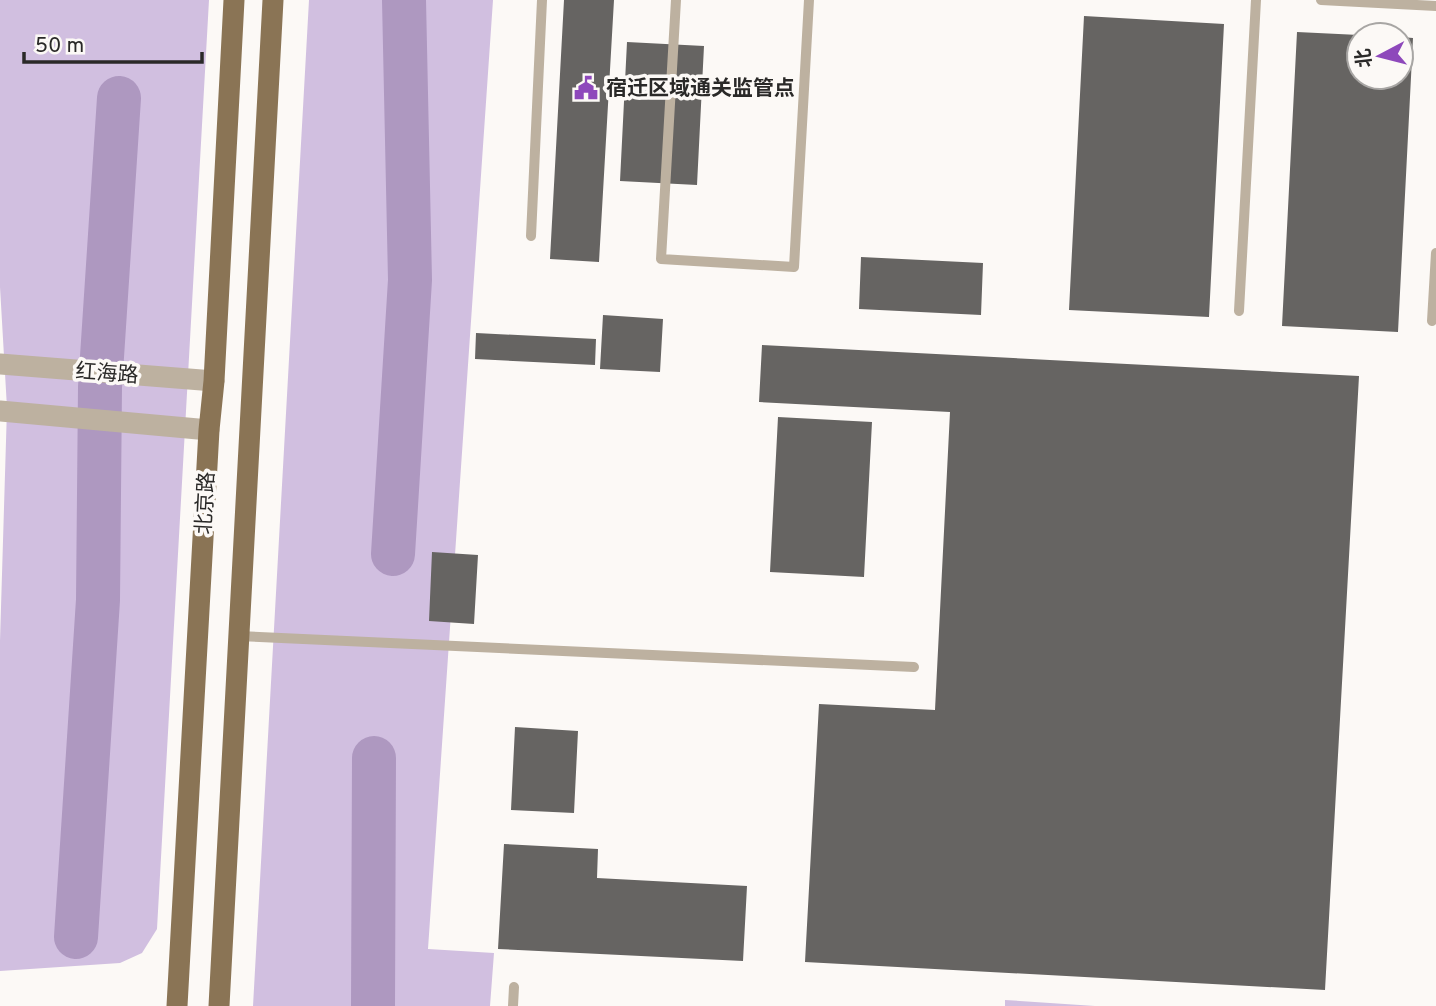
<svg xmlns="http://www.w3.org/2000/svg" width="1436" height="1006" viewBox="0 0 1436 1006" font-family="Overpass,'Noto Sans SC',sans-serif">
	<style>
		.green { fill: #d1bfe0 }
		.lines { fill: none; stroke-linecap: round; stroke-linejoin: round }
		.river { stroke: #ae98c0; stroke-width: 44 }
		.building { fill: #666462 }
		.service { stroke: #bdb1a0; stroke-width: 10 }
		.tertiary { stroke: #bdb1a0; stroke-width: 21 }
		.primary { stroke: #8a7455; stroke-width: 21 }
		.labels { text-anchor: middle; stroke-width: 7; stroke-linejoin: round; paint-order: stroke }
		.poi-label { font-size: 21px; font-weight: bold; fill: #2a2928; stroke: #fcf9f6; text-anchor: start }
		.street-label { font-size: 21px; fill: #2a2928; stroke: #fcf9f6 }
	</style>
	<rect width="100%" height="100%" fill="#fcf9f6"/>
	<path class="green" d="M0 0H209L157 929 142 953 120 963 0 971V641L7 408 0 287Z
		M309 0H493L428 949 494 953 490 1006H253Z
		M1005 1000 1095 1006H1005Z"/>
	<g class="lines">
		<path class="river" d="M393 554 410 280 404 0
			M76 937 98 600 100 387 119 98
			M373 1006 374 758"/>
	</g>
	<path class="building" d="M564 0H614L599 262 550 259Z
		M1084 16 1224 24 1209 317 1069 310Z
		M1297 32 1359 35V77H1401V37L1413 38 1398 332 1282 326Z
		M627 42 704 46 697 185 620 181Z
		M861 257 983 263 981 315 859 309Z
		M603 315 663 319 660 372 600 369Z
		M476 333 596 339 595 365 475 359Z
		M762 345 1359 376 1325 990 805 962 819 704 935 710 950 412 759 402Z
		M778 417 872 422 864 577 770 572Z
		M432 552 478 555 474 624 429 621Z
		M515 727 578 731 574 813 511 810Z
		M504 844 598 849 597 878 747 886 743 961 498 949Z"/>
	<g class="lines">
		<path class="service" d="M676 0 661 259 794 267 809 0
			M1321 0 1436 6
			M531 236 542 0
			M1239 311 1256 0
			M1432 321 1436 253
			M238 636 914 667
			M513 1006 514 987"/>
		<path class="tertiary" d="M0 364 214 381
			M0 411 209 430"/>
		<path class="primary" d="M177 1006 209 430 214 381 234 0
			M219 1006 273 0"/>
	</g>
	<defs>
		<g id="civic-bare" transform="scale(1.89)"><path d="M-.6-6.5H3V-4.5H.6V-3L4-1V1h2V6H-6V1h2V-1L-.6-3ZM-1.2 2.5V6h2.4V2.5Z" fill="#8e48bb" stroke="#fcf9f6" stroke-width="2.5" paint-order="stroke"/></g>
	</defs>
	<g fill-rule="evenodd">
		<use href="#civic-bare" x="586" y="88"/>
	</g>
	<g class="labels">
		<g class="poi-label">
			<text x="606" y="95">宿迁区域通关监管点</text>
		</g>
		<g class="street-label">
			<text transform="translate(107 373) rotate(4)" y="7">红海路</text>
			<text transform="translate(205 503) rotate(-87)" y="7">北京路</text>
		</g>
	</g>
	<g transform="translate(1380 56) rotate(263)"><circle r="33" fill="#fcf9f6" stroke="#a8a6a4" stroke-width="2"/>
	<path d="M0-5L12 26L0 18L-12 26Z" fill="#8e48bb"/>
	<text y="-10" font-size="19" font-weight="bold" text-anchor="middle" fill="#2a2928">北</text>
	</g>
	<path d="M24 52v10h178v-10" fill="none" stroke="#2a2928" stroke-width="3.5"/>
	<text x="35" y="52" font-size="21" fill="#2a2928" stroke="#fcf9f6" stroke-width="5" paint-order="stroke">50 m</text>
</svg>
